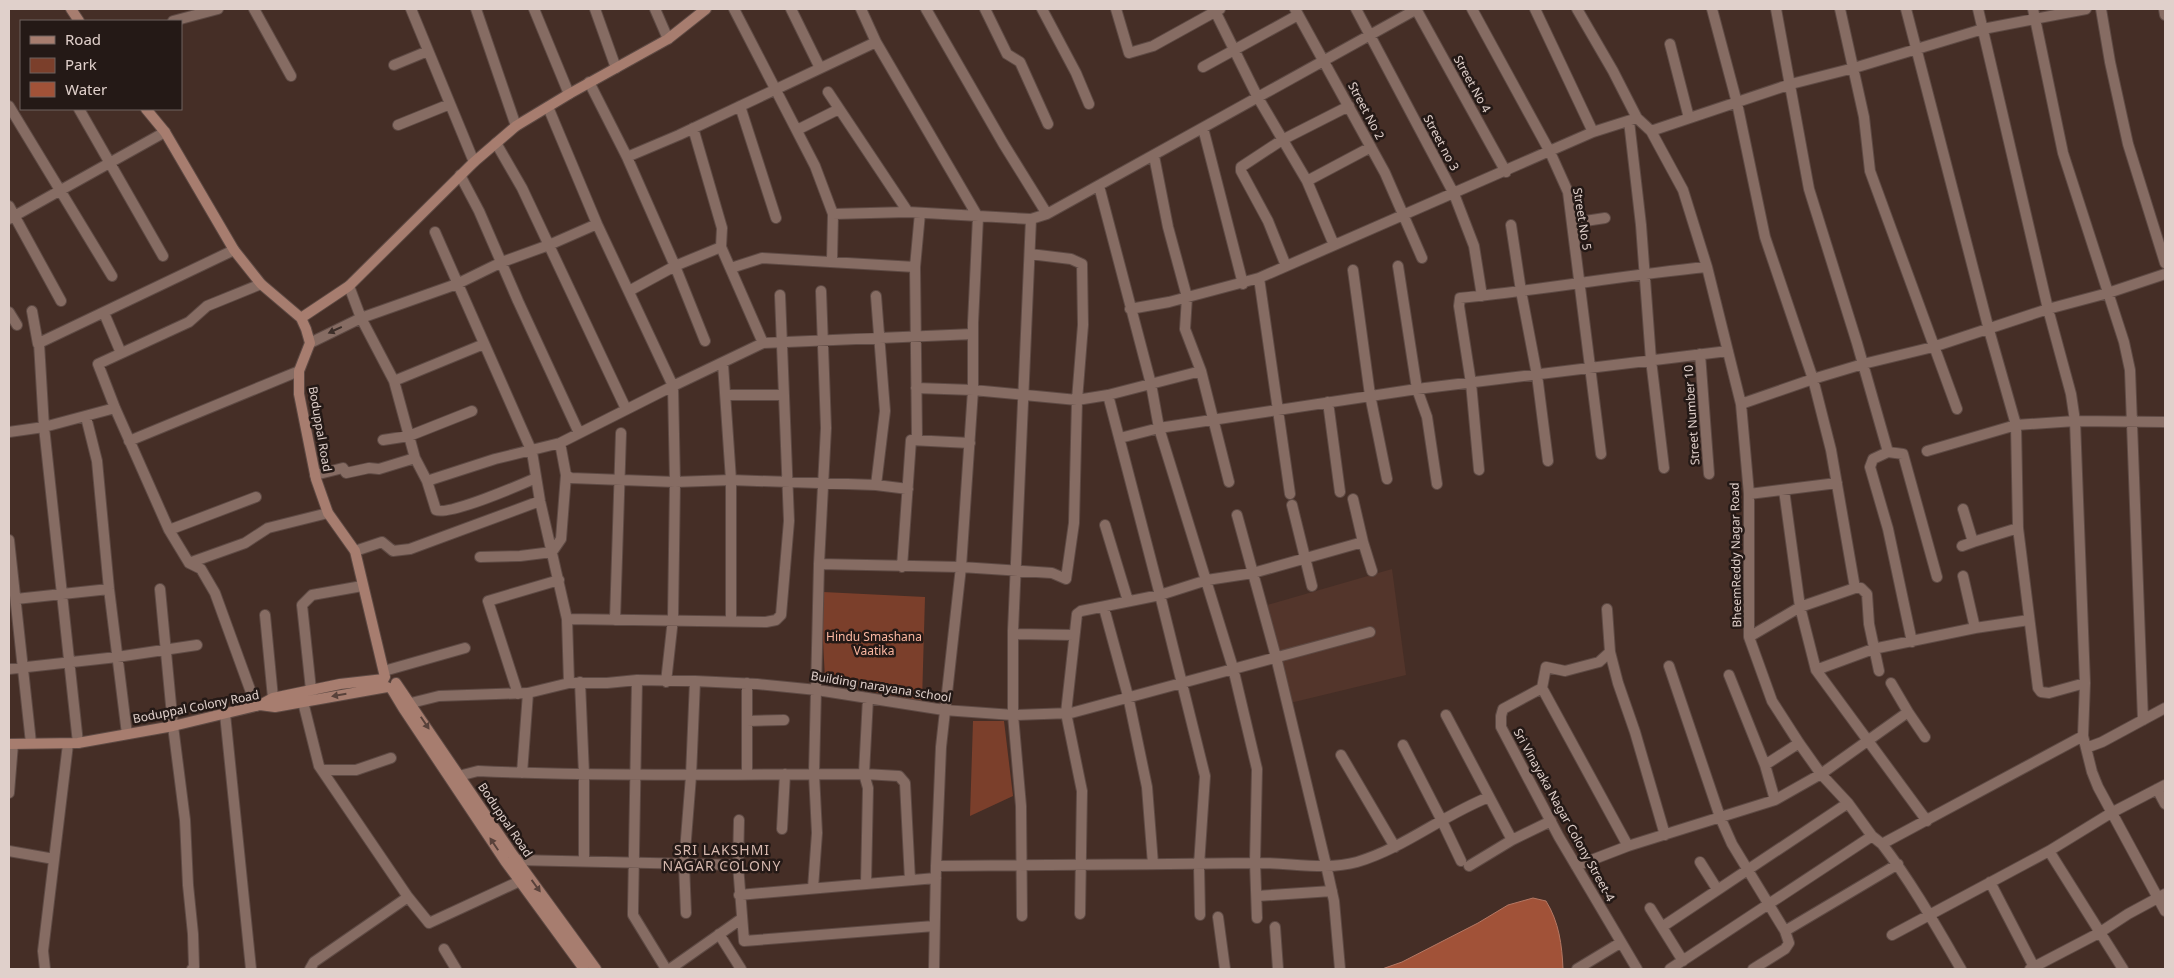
<svg xmlns="http://www.w3.org/2000/svg" width="2174" height="978" viewBox="0 0 2174 978" font-family="'Noto Sans',sans-serif">
	<style>
		.built { fill: #53352b }
		.green { fill: #7b3f2b }
		.water { fill: #a15238; stroke: #b47864 }
		.lines { fill: none; stroke-linecap: round; stroke-linejoin: round }
		.street-casing { stroke: #5e4a44; stroke-width: 12 }
		.secondary-casing { stroke: #5e4a44; stroke-width: 12 }
		.street { stroke: #866c63; stroke-width: 10 }
		.secondary { stroke: #a77d6f; stroke-width: 10 }
		.oneway { fill: #3c2e29 }
		.oneway2 { fill: #58413a }
		.labels { text-anchor: middle; stroke-width: 5; stroke-linejoin: round; paint-order: stroke }
		.street-label { font-size: 12px; fill: #e0d0cb; stroke: #241916 }
		.park-label { font-size: 12px; fill: #fbb7a1; stroke: #241916 }
		.neighbourhood-label { font-size: 14px; letter-spacing: 1px; fill: #d7b9af; stroke: #241916 }
	</style>
	<rect width="100%" height="100%" fill="#452e26"/>
	<path class="built" d="M1392 569 1406 675 1290 703 1267 605Z"/>
	<path class="green" d="M823 592 925 597 922 701 829 684 825 679 822 622Z
		M973 721H1004L1013 796 970 816Z"/>
	<path class="water" d="M1533 898 1546 901C1559 922 1562 945 1563 969H1382L1402 962 1478 923 1508 905Z"/>
	<g class="lines">
		<g class="street-casing">
			<path id="street" d="M254 9 291 76
				M411 9 474 162
				M476 9 516 126
				M534 9 569 94
				M595 9 616 68
				M655 9 668 39
				M734 9 815 166 833 214 832 261
				M791 9 820 68
				M861 9 876 42 978 217 973 323V390L961 567 941 747 936 866
				M926 9 1003 143 1047 214
				M985 9 1007 54 1020 62 1048 124
				M1042 9 1076 73 1089 104
				M1116 9 1129 53 1153 46 1220 9
				M1295 9 1385 173 1422 258
				M1356 9 1454 194 1474 246 1482 296
				M1416 9 1506 172
				M1472 9 1550 152 1568 192 1601 454
				M1535 9 1593 132
				M1577 9 1613 71 1637 118
				M1712 9 1737 103 1765 237 1813 379 1831 450 1855 588H1861L1867 594 1869 624 1879 671
				M1776 9 1809 189 1857 343 1888 452
				M1840 9 1864 117 1870 171 1957 409
				M1906 9 1989 330 2016 425 2018 528 2038 688 2041 692 2049 693 2085 683
				M1978 9 2048 309 2071 394 2075 421 2085 683 2083 736 2092 772 2098 787 2165 911
				M2033 9 2063 153 2124 342 2130 370 2143 720
				M2101 9 2110 62 2128 144 2165 263
				M2164 9 2165 15
				M1215 11 1257 96 1307 181 1334 245
				M173 21 218 9
				M1670 44 1689 118
				M394 65 428 51
				M1203 67 1298 15
				M589 82 627 157 679 135 876 42
				M828 92 908 212
				M9 106 112 276
				M740 106 776 218
				M79 109 163 256
				M1629 121 1641 225 1651 360 1664 468
				M398 125 450 104
				M1203 128 1243 284
				M797 130 839 109
				M1651 131 1683 190 1707 267 1741 404 1749 494V637L1772 701 1799 743 1821 774 1848 803 1872 836 1882 844
				M496 143 522 188 626 409
				M1154 156 1168 227 1187 297 1185 329 1201 371
				M627 157 675 266 705 341
				M460 175 479 211 518 301 579 433
				M1307 181 1371 147
				M1099 186 1151 384 1159 428 1233 668 1257 769 1255 862 1257 918
				M9 206 61 301
				M833 214 908 212 1031 219 1047 214 1417 9
				M9 219 165 132
				M1572 223 1605 218
				M1511 225 1521 291 1537 375 1548 461
				M435 232 532 452 540 501 567 619 569 683
				M721 247 763 343
				M1030 254 1071 259 1082 264 1083 325 1077 400 1108 395 1201 371 1229 482
				M1286 266 1268 221 1241 171V167L1282 140 1349 106
				M1398 266 1417 389 1427 417 1437 484
				M731 268 762 258 915 267
				M1353 270 1370 395 1387 479
				M1259 278 1290 494
				M349 286 361 318 394 381 415 458 427 481 436 510C448 516 520 485 536 478
				M629 291 675 266 721 247 722 228 693 128
				M876 296 885 411 876 485
				M1130 309 1169 302 1259 278 1593 132 1637 118 1651 131 1791 84 1854 68 1983 29 2086 9
				M32 311 38 344
				M9 312 17 325
				M104 313 121 353
				M310 343 361 318 457 284 502 262 549 245 597 224
				M1700 354 1709 474
				M723 364 731 480V621
				M394 381 484 344
				M727 395H783
				M1108 395 1160 595 1205 776 1199 865 1200 915
				M1328 402 1340 492
				M1741 404 1813 379 1863 364 1933 347 2048 309 2108 293 2165 274
				M86 417 97 461 109 589 127 734
				M9 432 44 427 115 408
				M1120 438 1159 428 1417 389 1728 351
				M917 439 915 267 920 213
				M383 440 409 436 472 411
				M129 441 299 371
				M560 443 566 475 571 478 675 482 731 480 876 485 908 489
				M1927 451 2016 425 2075 421 2165 422
				M1479 470 1471 383 1459 306 1460 298C1543 290 1624 275 1707 267
				M315 475 343 468 346 473 369 468 379 469 415 458
				M427 481 495 459 560 443 673 386 597 224 548 107
				M1784 490 1800 607 1816 670 1927 821
				M1749 494 1837 483
				M1292 505 1312 586
				M1963 509 1973 542 2018 528
				M1237 515 1276 657 1326 865 1334 901 1340 969
				M1105 525 1128 601
				M169 530 256 497
				M9 540 31 743
				M1363 542 1372 571
				M1962 546 1973 542
				M355 551 382 542 393 551 410 549 540 501
				M480 557 520 556 552 552 561 539 566 475
				M189 563 245 543 268 528 328 513
				M819 564 826 428 821 291
				M902 567 911 440 970 443
				M1963 576 1975 628
				M160 589 173 726 185 820 188 885 193 934 194 967 192 969
				M16 599 109 589
				M1104 608 1128 696 1147 787 1153 864
				M1607 609 1610 652 1618 683 1635 732 1665 835
				M265 615 273 698
				M567 619 766 622 776 620 781 615 789 521 780 295
				M615 620 621 433
				M1013 634 1074 635
				M1749 637 1800 607 1855 588
				M1912 642 1888 529 1870 467 1873 459 1888 452 1903 454 1937 577
				M1610 652 1599 662 1565 671 1546 667 1542 688 1628 846
				M1669 666 1720 817 1732 844 1785 931
				M9 669 117 657 197 645
				M1816 670 1873 649 1975 628 2029 620
				M384 671 465 648
				M1729 675 1765 765 1799 743
				M637 680 633 911V915L666 969
				M580 682 584 774V861
				M666 682 673 619 675 482 673 386 763 343 973 334
				M747 683V773
				M1542 688 1503 709 1501 716V727L1559 837 1637 969
				M518 694 488 601 559 580
				M868 698 864 774 899 776 905 783 910 880
				M312 699 302 605 312 595 362 586
				M303 702 319 766 408 897 314 962 310 969
				M411 703 439 696 528 693 569 683H607L637 680 695 681 757 684 817 690 944 710 1013 715 1071 713 1370 632
				M256 706 215 593 201 569 189 563 169 530 115 408 98 364 189 322 207 306 261 284
				M1908 712 1925 737
				M225 714 251 969
				M1446 715 1512 840 1551 821
				M747 721 784 720
				M78 743 44 427 39 343 234 250
				M1403 745 1441 819 1461 861
				M2086 748 2102 742 2165 708
				M1341 755 1395 847
				M1765 765 1775 800
				M322 770H356L391 758
				M522 773 528 693
				M451 778 478 771C607 777 735 774 864 774L868 788 866 884
				M2157 789 2165 804
				M9 793 13 744
				M739 820 738 865 744 941 934 926
				M782 829 785 774
				M9 851 54 859
				M2049 851 2123 969
				M517 860 738 865
				M1700 862 1717 889
				M1469 866 1512 840
				M1576 866 1628 846 1775 800 1821 774 1908 712 1891 683
				M1990 882 2035 969
				M813 888 817 833 814 774 819 564 961 567 1052 573 1066 579 1074 523 1077 400 973 390 916 388
				M739 895 936 878
				M1257 896 1332 891
				M408 897 429 923 520 881
				M1650 908 1683 961
				M686 913 684 864 691 776 695 681
				M1080 914 1082 791 1066 713 1077 614 1081 611 1160 595 1207 580 1253 573 1363 542 1353 499
				M1022 916 1021 806 1013 715V631L1031 219
				M1218 917 1225 969
				M1275 927 1278 969
				M1662 927 1848 803
				M719 934 741 969
				M1892 935 2049 851 2111 813 2165 785
				M444 949 456 969
				M45 969 43 951 68 744
				M670 969 741 919
				M934 969 936 866C1042 866 1148 864 1254 863 1287 862 1325 871 1357 862 1404 848 1443 815 1489 797
				M1577 969 1620 943
				M1670 969 1872 836
				M1753 969 1785 949 1789 943 1785 931 1898 864
				M1961 969C1936 926 1912 883 1882 844L2083 736
				M2030 969 2099 933 2128 914 2165 894"/>
		</g>
		<g class="secondary-casing">
			<path id="secondary" d="M71 9 79 21
				M146 109 165 132 234 250 261 284 301 318 306 329 310 343 299 371V394L316 479 328 513 355 551 385 677
				M301 318 349 286 474 162 516 126 569 94 668 39 706 9
				M396 683 513 855 596 969
				M391 688 403 708 505 861 584 969
				M260 705 273 698 340 684 384 679
				M9 744 78 743 173 726 260 705 275 707 387 687"/>
		</g>
		<use href="#street" class="street"/>
		<use href="#secondary" class="secondary"/>
	</g>
	<defs><path id="oneway-solid" d="M-6-.8H1V-3.2L6.5 0L1 3.2V.8H-6Z" transform="scale(1.25)"/></defs>
	<use class="oneway" href="#oneway-solid" transform="translate(335 330) rotate(155)"/>
	<g class="oneway2">
		<use href="#oneway-solid" transform="translate(339 695) rotate(170)"/>
		<use href="#oneway-solid" transform="translate(425 723) rotate(56)"/>
		<use href="#oneway-solid" transform="translate(494 844) rotate(-124)"/>
		<use href="#oneway-solid" transform="translate(536 886) rotate(54)"/>
	</g>
	<g class="labels">
		<g class="street-label">
			<text transform="translate(1472 84) rotate(61)" y="4">Street No 4</text>
			<text transform="translate(1366 111) rotate(62)" y="4">Street No 2</text>
			<text transform="translate(1441 143) rotate(62)" y="4">Street no 3</text>
			<text transform="translate(1582 219) rotate(81)" y="4">Street No 5</text>
			<text transform="translate(1692 415) rotate(-94)" y="4">Street Number 10</text>
			<text transform="translate(320 429) rotate(80)" y="4">Boduppal Road</text>
			<text transform="translate(1736 555) rotate(-91)" y="4">BheemReddy Nagar Road</text>
			<text transform="translate(881 687) rotate(9)" y="4">Building narayana school</text>
			<text transform="translate(196 707) rotate(-11)" y="4">Boduppal Colony Road</text>
			<text transform="translate(1564 815) rotate(61)" y="4">Sri Vinayaka Nagar Colony Street-4</text>
			<text transform="translate(505 820) rotate(56)" y="4">Boduppal Road</text>
		</g>
		<g class="park-label">
			<text x="874" y="641">Hindu Smashana<tspan x="874" dy="14">Vaatika</tspan></text>
		</g>
		<g class="neighbourhood-label">
			<text x="722" y="855">SRI LAKSHMI<tspan x="722" dy="16">NAGAR COLONY</tspan></text>
		</g>
	</g>
	<rect width="2174" height="978" fill="none" stroke="#e0d0cb" stroke-width="20"/>
	<rect x="20" y="20" width="162" height="90" fill="#241916" stroke="#6f625e"/>
	<rect x="30" y="36" width="25" height="8" fill="#a77d6f" stroke="#6f625e"/>
	<text x="65" y="45" font-size="15" fill="#e0d0cb">Road</text>
	<rect x="30" y="58" width="25" height="15" fill="#7b3f2b" stroke="#6f625e"/>
	<text x="65" y="70" font-size="15" fill="#e0d0cb">Park</text>
	<rect x="30" y="82" width="25" height="15" fill="#a15238" stroke="#6f625e"/>
	<text x="65" y="95" font-size="15" fill="#e0d0cb">Water</text>
</svg>
